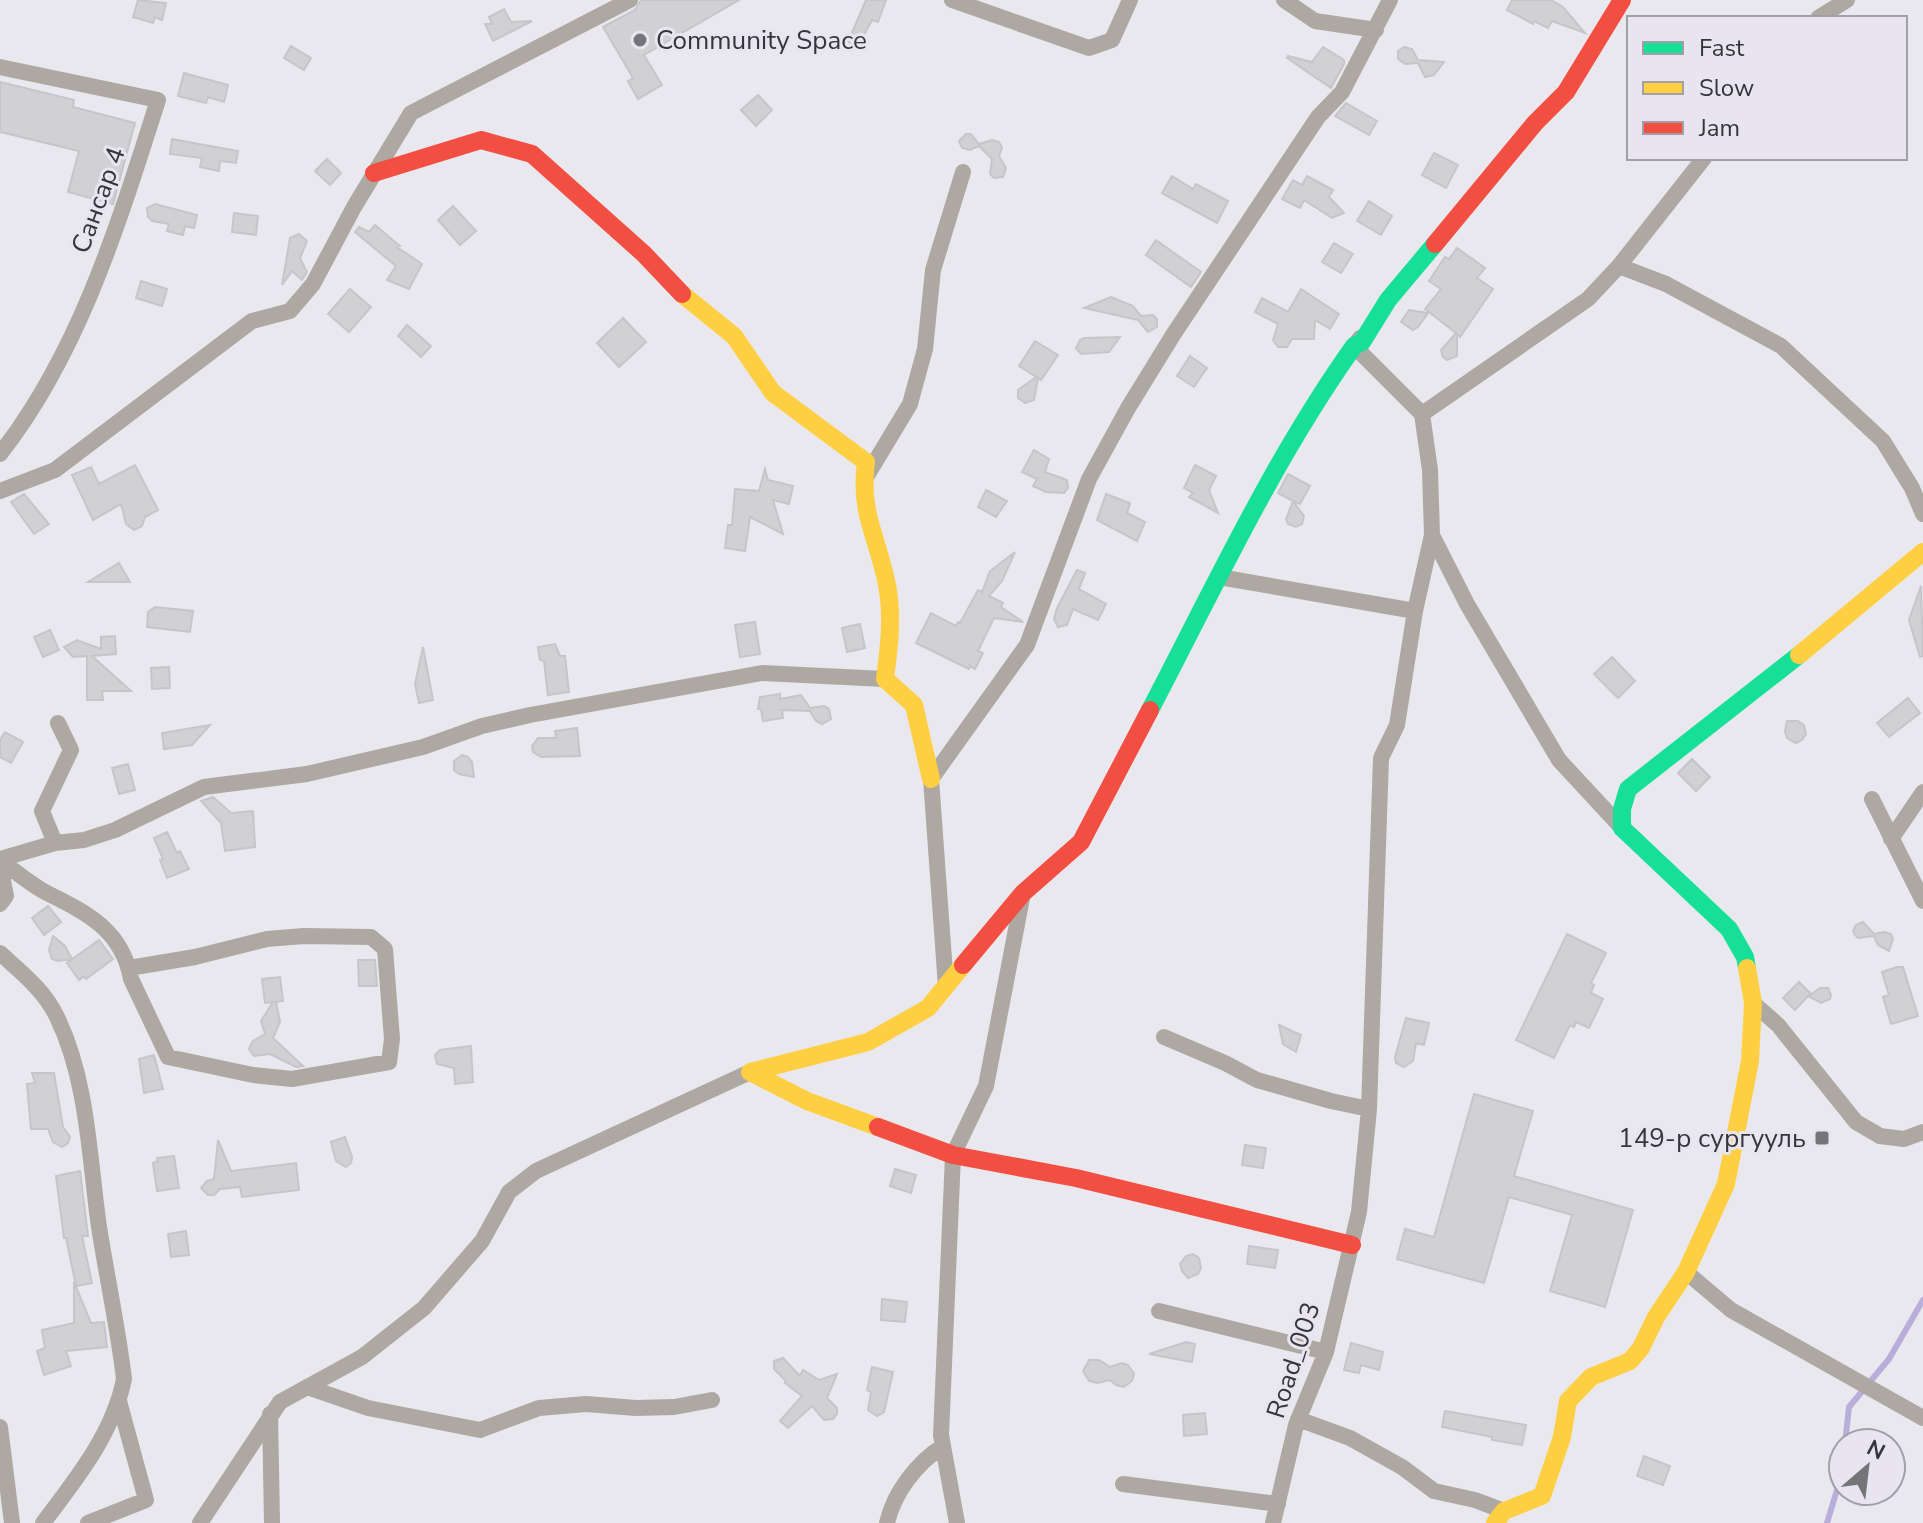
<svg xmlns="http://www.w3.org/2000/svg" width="1923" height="1523" viewBox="0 0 1923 1523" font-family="'Nunito Sans',sans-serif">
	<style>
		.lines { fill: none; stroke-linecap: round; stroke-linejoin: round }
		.stream { stroke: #b9aeda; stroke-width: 6 }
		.building { fill: #d1d0d5; stroke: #c6c5ca; stroke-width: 2 }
		.street { stroke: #aea8a2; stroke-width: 16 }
		.fast { stroke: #16e098; stroke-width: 18 }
		.slow { stroke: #ffcf43; stroke-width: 18 }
		.jam { stroke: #f24e42; stroke-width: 18 }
		.poi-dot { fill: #757479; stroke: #e8e5f1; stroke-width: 3 }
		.labels { text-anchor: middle; stroke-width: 6; stroke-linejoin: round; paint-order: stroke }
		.poi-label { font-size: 26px; fill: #36353a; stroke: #e8e5f1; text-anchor: start }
		.street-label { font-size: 26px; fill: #36353a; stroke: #e8e5f1 }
	</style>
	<rect width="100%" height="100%" fill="#e9e8ee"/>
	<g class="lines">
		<path class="stream" d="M1845 1443 1849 1407 1889 1359 1923 1300
			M1827 1523 1840 1480 1843 1458"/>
	</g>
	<path class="building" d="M138 0 166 3 162 20 155 17 153 23 133 17Z
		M641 0H739L644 55 662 85 638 99 628 81 633 78 603 27 635 10Z
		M866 0H886L878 22 872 20 858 46 848 42Z
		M1512 0H1551L1563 7 1585 33 1552 21 1548 28 1534 21 1533 24 1507 10Z
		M504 9 511 22 532 21 493 41 485 24H492L489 17Z
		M291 46 311 58 304 70 284 58Z
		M1323 47 1344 60V64L1331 88 1287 58 1288 56 1312 62Z
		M1404 47 1412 49 1418 60 1444 62 1434 75 1425 77 1418 63 1405 64 1398 59V51Z
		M184 73 228 85 224 102 208 97 206 103 178 96Z
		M0 82 74 100 73 107 135 123 113 204 68 192 79 151 0 132Z
		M758 95 772 110 756 126 741 110Z
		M1346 103 1377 121 1369 135 1335 116Z
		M966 134H971L979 144 992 140 999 142 1002 148 999 156 1006 168 1003 177 994 178 990 174 992 159 979 146 970 150 962 148 959 141Z
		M172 139 238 151 236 163 220 161 219 171 200 167 202 158 170 154Z
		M1434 153 1458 165 1446 188 1422 175Z
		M327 159 341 173 330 185 315 171Z
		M1172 176 1193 189 1196 184 1228 201 1217 223 1162 193Z
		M1307 176 1333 190 1329 197 1344 213 1332 218 1304 200 1300 208 1282 199 1293 180 1302 185Z
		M1369 201 1392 216 1381 235 1357 221Z
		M155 204 197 215 194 228 185 226 183 235 167 231 169 224 152 221 148 217 147 208Z
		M453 206 476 231 460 245 438 220Z
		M234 213 258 216 256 235 232 232Z
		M375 225 400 246 397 247 422 264 409 289 387 280 396 266 355 232 359 227 369 232Z
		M299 234 307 241 300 258 307 272 302 280 292 271 282 285 290 238Z
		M1156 240 1201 272 1191 287 1146 255Z
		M1334 243 1353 254 1341 273 1322 262Z
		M1457 248 1485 268 1477 278 1493 289 1460 337 1457 334V356L1447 360 1443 357 1441 350 1456 333 1425 309 1441 289 1429 281 1445 257 1449 259Z
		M141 281 167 289 162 306 136 298Z
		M350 289 371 307 349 332 328 314Z
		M1301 289 1339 314 1330 329 1315 320 1314 339H1292L1287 347H1278L1273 340 1278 324 1255 312 1262 298 1288 312Z
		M1111 297 1133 306 1141 316 1153 315 1157 319V327L1148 332 1138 320 1084 308Z
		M1409 310 1428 313 1418 327 1413 330 1401 322Z
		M623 318 646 342 619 367 597 343Z
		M407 325 431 346 421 357 398 336Z
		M1120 337 1109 352 1081 354 1076 348 1080 340 1084 338Z
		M1035 341 1058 355 1041 380 1038 378 1034 400 1025 403 1018 398V390L1036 377 1019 366Z
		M1190 356 1207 368 1194 387 1177 376Z
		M1034 450 1049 459 1045 472 1067 480 1068 488 1064 493 1046 492 1033 486 1037 479 1022 472Z
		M135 465 158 510 145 517 142 526 134 530 126 524 121 504 93 520 72 475 91 467 99 484Z
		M1195 465 1216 476 1209 490 1218 513 1189 497 1193 493 1184 488Z
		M765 469 768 480 793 486 789 504 773 500 783 534 750 517 745 551 725 548 728 525H732L735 489 759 491Z
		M1288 474 1310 486 1300 504 1293 501 1304 516 1302 524 1296 527 1288 524 1286 519 1293 501 1278 493Z
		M986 490 1007 501 996 517 978 507Z
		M24 494 49 524 34 534 11 502Z
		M1106 494 1130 503 1127 513 1145 522 1137 541 1097 520Z
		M1015 552 1002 581 989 596 1003 603 1001 607 1023 622 994 618 978 651 983 653 975 669 970 666 969 669 916 643 931 613 956 626 958 622 960 623 978 590 982 592 990 571Z
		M119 563 130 582H88Z
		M1077 570 1085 573 1079 589 1106 604 1098 620 1073 609 1067 625 1058 627 1054 619 1057 608Z
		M1921 586 1923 656 1920 657 1909 620Z
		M155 607 193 611 190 632 147 627 148 612Z
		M755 622 760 654 740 657 735 625Z
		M860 624 865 648 847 652 842 628Z
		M50 630 59 650 43 657 34 637Z
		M115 636 116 654 92 656 131 691H102L103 700H87V656L73 657 64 647 77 640 101 649V637Z
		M555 644 560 656H565L569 692 548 695 544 661 540 660 538 647Z
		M423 647 433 700 419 703 415 684Z
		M1612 657 1635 681 1618 698 1594 674Z
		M169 667 170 688 152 689 151 668Z
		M780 694V699L801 695 810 708 824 706 829 709 831 719 822 724 816 721 810 711 782 710 783 718 763 721 761 709H758L760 697Z
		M1908 698 1920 713 1889 737 1877 723Z
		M1787 721H1798L1804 725 1806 734 1802 740 1796 743 1787 738 1785 731Z
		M210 725 192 745 164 749 162 733Z
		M577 728 580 756 541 757 533 752 532 746 538 738H556L555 731Z
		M5 732 23 742 11 763 0 757V740Z
		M462 755 468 757 472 762 474 777 459 774 454 770V761Z
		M1692 759 1710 777 1696 791 1678 773Z
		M128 764 135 790 119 794 112 768Z
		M213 797 231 813 253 811 255 847 225 851 221 823 201 801Z
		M167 832 177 853 180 851 189 869 167 878 160 860 163 859 154 838Z
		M48 906 61 922 44 935 32 918Z
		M1863 922 1874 934 1884 932 1891 934 1893 939 1889 951 1878 945 1874 936 1858 938 1855 935 1853 931 1856 925Z
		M1567 934 1606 953 1591 983 1594 985 1591 993 1603 999 1589 1028 1576 1022 1574 1027 1570 1025 1554 1058 1516 1040Z
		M53 936 65 946 72 959 58 961 52 959 49 950Z
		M99 940 113 959 86 979 84 976 79 980 67 963Z
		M358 960H375L377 986H359Z
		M1897 967H1903L1918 1016 1891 1024 1883 997 1889 995 1882 972Z
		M280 977 283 1001 276 1002 280 1022 273 1038 303 1066 296 1067 270 1054 254 1056 249 1049 253 1041 265 1034 261 1021 273 1002 265 1003 262 979Z
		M1799 982 1811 994 1809 996 1820 988H1828L1831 995 1830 999 1821 1003 1808 996 1795 1010 1783 998Z
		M1406 1018 1429 1023 1424 1045 1416 1043 1413 1061 1404 1067 1396 1063 1395 1057Z
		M1279 1025 1301 1035 1296 1052 1283 1044Z
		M471 1046 473 1082 455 1084 454 1068 437 1064 435 1055 440 1050Z
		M154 1055 163 1089 144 1093 139 1059Z
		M32 1073H54L63 1127 70 1137 68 1143 62 1147 53 1142 48 1129H31L27 1084 35 1083Z
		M1474 1094 1533 1111 1514 1176 1633 1210 1605 1307 1550 1291 1572 1215 1509 1197 1484 1283 1397 1259 1405 1229 1434 1237Z
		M345 1137 352 1157 351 1163 346 1167 336 1161 331 1142Z
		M218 1140 231 1171 296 1163 299 1190 242 1197 240 1187 220 1189 214 1195H208L201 1188 207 1181 214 1179Z
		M1245 1145 1266 1148 1263 1168 1242 1165Z
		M174 1156 179 1188 157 1191 153 1163 158 1161 157 1158Z
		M895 1169 916 1175 911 1193 890 1186Z
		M80 1171 88 1236H82L92 1283 76 1286 66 1238H64L56 1176Z
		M186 1231 189 1255 171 1257 168 1234Z
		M1249 1246 1278 1250 1275 1268 1247 1264Z
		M1193 1254 1199 1258 1201 1268 1198 1274 1188 1278 1182 1271 1180 1264 1186 1256Z
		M74 1282 91 1323 104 1322 107 1347 66 1351 71 1366 44 1375 37 1351 45 1348 42 1330 74 1323Z
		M882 1299 907 1302 905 1322 881 1320Z
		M1186 1342 1195 1344 1192 1362 1149 1354Z
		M1351 1343 1383 1352 1379 1370 1361 1365 1359 1373 1344 1370Z
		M783 1358 800 1376 803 1370 819 1380 837 1374 827 1398 837 1408V1414L833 1419 824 1420 812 1406 788 1428 780 1421 802 1396 785 1383 786 1381 774 1369V1361Z
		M1089 1360H1099L1110 1367 1122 1363 1128 1365 1134 1374 1132 1381 1124 1387 1116 1385 1110 1380 1097 1383 1089 1381 1083 1371Z
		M872 1367 893 1372 884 1412 877 1416 868 1410 871 1392 867 1390Z
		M1445 1411 1526 1425 1522 1445 1492 1440V1437L1442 1427Z
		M1205 1413 1207 1434 1184 1436 1183 1415Z
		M1644 1456 1670 1466 1663 1485 1637 1476Z"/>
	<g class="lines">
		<path class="street" d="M952 0 1089 48 1112 40 1130 0
			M1284 0 1315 21 1376 30
			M1818 18 1847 0
			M0 67 158 100C119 222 80 352 0 454
			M1619 266 1704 158
			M1422 414 1588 299 1619 266 1666 284 1781 346 1883 441 1912 488 1923 514
			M866 477 910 404 925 349 933 270 963 172
			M0 491 55 470 252 321 290 311 313 284 354 207 411 113 630 0
			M1432 535 1467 604 1559 760 1622 828
			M1219 577 1415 611
			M1872 799 1923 901
			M1891 839 1923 792
			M55 843 42 811 71 750 58 723
			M0 859 55 843 84 840 115 830 204 787 307 774 423 747 482 726 530 715 762 673 885 679
			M0 860C15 871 30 884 47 893 87 913 122 930 131 979L168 1057 253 1075 292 1079 389 1062 392 1039 385 949 371 937 304 936 267 939 195 957 129 968
			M0 866 6 896 0 904
			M0 953C22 973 44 990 57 1017 88 1081 89 1157 99 1227 107 1278 118 1328 124 1379 113 1434 76 1479 43 1523
			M946 987 931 779 1027 645 1089 479 1128 408 1173 335 1318 117 1342 92 1390 0
			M1753 1003 1778 1025 1856 1122 1880 1136 1904 1139 1923 1132
			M1164 1037 1225 1063 1257 1080 1331 1101 1369 1109
			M1686 1272 1731 1310 1923 1418
			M1159 1311 1326 1352
			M307 1387 368 1408 480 1430 539 1408 586 1404 636 1408 674 1407 712 1400
			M270 1414 272 1523
			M1298 1419 1350 1438 1402 1467 1434 1491 1475 1500 1504 1511
			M0 1427 12 1523
			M1123 1484 1278 1504
			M88 1523 146 1500 119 1401
			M200 1523 280 1402 362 1357 424 1308 482 1241 509 1192 536 1171 750 1072
			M887 1523C894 1492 917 1463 943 1446
			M957 1523 941 1435 953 1155 986 1086 1023 893
			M1273 1523 1296 1425 1326 1352 1359 1212 1369 1109 1381 758 1397 725 1415 611 1432 535 1430 470 1422 414 1354 346 1360 338"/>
		<path class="fast" d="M1150 710C1215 586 1273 460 1354 346L1362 342 1388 300 1435 244
			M1747 968 1745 957 1729 929 1622 828V809L1628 789 1799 655"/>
		<path class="slow" d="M682 294 734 336 773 393 866 462C859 513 878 538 887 585 893 616 889 648 885 679L914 705 931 779
			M1799 655 1923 552
			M878 1127 807 1101 750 1072 868 1042 928 1008 963 965
			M1495 1523 1504 1511 1542 1496 1562 1437 1568 1401 1591 1377 1630 1361 1641 1348 1656 1317 1686 1272 1726 1184 1750 1061 1753 1003 1747 968"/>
		<path class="jam" d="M374 173 481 140 532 154 644 254 682 294
			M1435 244 1535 123 1566 92 1622 0
			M963 965 1023 893 1081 842 1150 710
			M878 1127 953 1155 1076 1178 1352 1245"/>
	</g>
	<g class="poi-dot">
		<circle cx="640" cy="40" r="8"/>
		<rect x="1814" y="1130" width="16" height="16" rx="4"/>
	</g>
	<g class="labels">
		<g class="poi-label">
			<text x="656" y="49">Community Space</text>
			<text x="1806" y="1147" text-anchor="end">149-р сургууль</text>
		</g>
		<g class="street-label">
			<text transform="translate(98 200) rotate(-70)" y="9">Сансар 4</text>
			<text transform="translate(1293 1360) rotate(-72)" y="9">Road_003</text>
		</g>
	</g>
	<rect x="1627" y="16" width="280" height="144" fill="#e8e5f1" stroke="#a19fa8" stroke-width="2"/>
	<rect x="1643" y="42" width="40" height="12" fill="#16e098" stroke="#a19fa8" stroke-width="2"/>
	<text x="1699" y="56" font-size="24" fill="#36353a">Fast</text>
	<rect x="1643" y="82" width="40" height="12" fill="#ffcf43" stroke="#a19fa8" stroke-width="2"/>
	<text x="1699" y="96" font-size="24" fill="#36353a">Slow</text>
	<rect x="1643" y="122" width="40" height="12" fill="#f24e42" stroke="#a19fa8" stroke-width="2"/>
	<text x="1699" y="136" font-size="24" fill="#36353a">Jam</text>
	<g transform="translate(1867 1467) rotate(28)"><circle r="38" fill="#e8e5f1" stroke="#a19fa8" stroke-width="2"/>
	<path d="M0-6L14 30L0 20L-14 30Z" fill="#757479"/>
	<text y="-12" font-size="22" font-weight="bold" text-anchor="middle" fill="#36353a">N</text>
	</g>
</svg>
